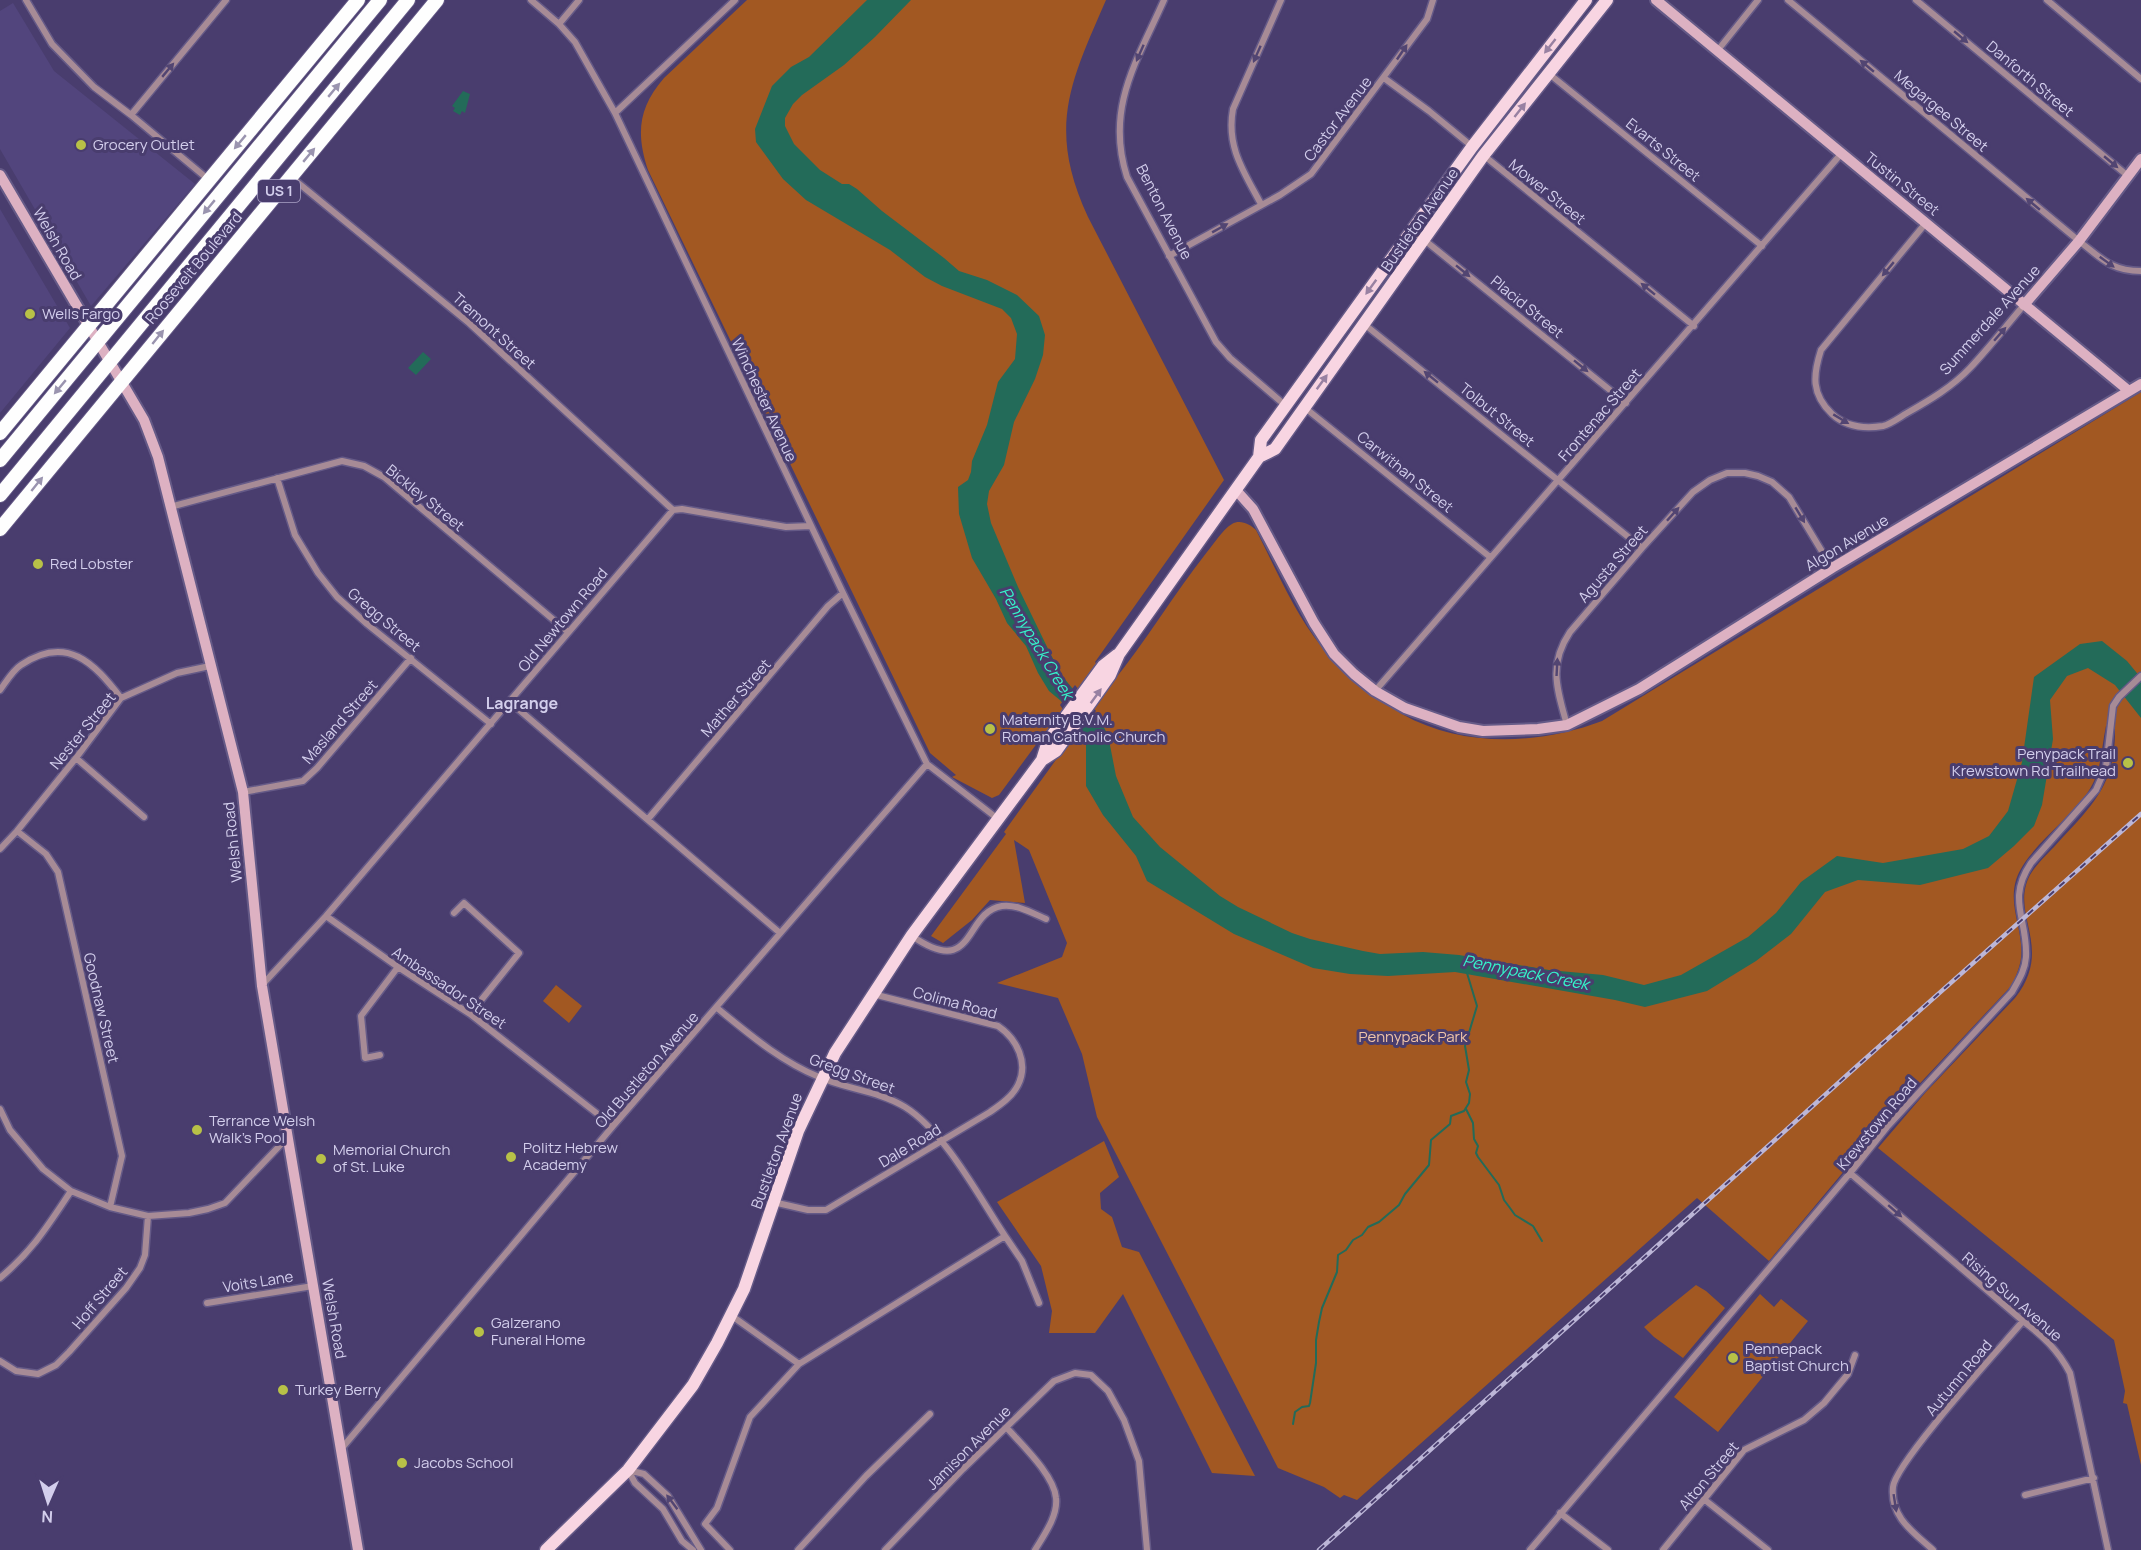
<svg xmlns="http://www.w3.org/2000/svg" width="2141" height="1550" viewBox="0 0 2141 1550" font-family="Manrope,sans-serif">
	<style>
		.built { fill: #52457d }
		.green { fill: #a25822 }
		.water { fill: #236b59 }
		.pier { fill: #493d6e }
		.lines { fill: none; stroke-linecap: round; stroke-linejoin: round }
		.stream { stroke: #236b59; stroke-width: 2 }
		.street-casing { stroke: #655a87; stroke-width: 9 }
		.secondary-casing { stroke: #655a87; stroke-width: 14 }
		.primary-casing { stroke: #655a87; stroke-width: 15 }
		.highway-casing { stroke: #655a87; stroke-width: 16 }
		.street { stroke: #a78b96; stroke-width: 6 }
		.secondary { stroke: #ddb1c2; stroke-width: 10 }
		.primary { stroke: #f8d5e2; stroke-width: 12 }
		.highway { stroke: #fefefe; stroke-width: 14 }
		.rail-casing { stroke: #bcb6d7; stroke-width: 4.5 }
		.rail { stroke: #493d6e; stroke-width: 2; stroke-dasharray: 7; stroke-linecap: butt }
		.oneway { fill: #524572 }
		.oneway2 { fill: #9881a2 }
		.oneway3 { fill: #9a94af }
		.poi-dot { fill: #b8c147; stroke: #493d6e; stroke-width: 2 }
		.labels { text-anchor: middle; stroke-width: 6; stroke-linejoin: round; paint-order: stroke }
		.shield { fill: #493d6e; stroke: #aaa2c6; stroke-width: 1.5 }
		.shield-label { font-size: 14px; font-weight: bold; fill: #d3ceec }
		.street-label { font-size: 15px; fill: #d3ceec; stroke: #493d6e }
		.poi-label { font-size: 15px; fill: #d3ceec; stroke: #493d6e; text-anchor: start }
		.park-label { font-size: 15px; fill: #f0c4a8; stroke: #493d6e }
		.water-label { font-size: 16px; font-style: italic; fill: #35f6cb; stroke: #493d6e }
		.neighbourhood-label { font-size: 16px; font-weight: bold; fill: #d3ceec; stroke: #493d6e }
	</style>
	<rect width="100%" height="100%" fill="#493d6e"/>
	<path class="built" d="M13 3 54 71 195 184 91 306 0 149V11Z
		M0 209 70 328 0 413Z"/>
	<path class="green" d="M747 0H1106C1070 83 1047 128 1088 217L1224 480 1095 662 1112 683C1146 641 1174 594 1207 552 1214 544 1222 530 1232 524 1240 519 1250 524 1256 530 1276 569 1294 612 1321 646 1332 660 1349 671 1362 682 1375 692 1388 706 1402 714 1462 748 1539 745 1602 721L2141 392V1465L2127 1404 2123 1403 2125 1391 2114 1340 1878 1148 1925 1093 2015 998C2055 947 2009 915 2030 875 2036 865 2046 855 2054 847 2090 807 2116 787 2115 729L2106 726C2101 749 2102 771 2088 792 2070 819 2025 850 2016 880 2008 907 2024 931 2021 958 2020 967 2016 975 2013 984L1894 1111 1769 1261 1697 1198 1357 1500 1344 1495 1340 1498 1324 1487 1278 1468 1097 1117 1082 1054 1058 998 997 983 1062 957 1067 943 1029 850 1014 840 1025 903 990 900 972 920 943 943 931 936 1006 834 1004 832 1063 750 1046 731 999 795 992 798 952 777 956 775 930 753 648 170C636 134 638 108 664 78Z
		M556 985 582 1006 569 1023 543 1001Z
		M1104 1141 1119 1177 1100 1193 1101 1209 1112 1217 1122 1247 1139 1252 1255 1476 1212 1473 1123 1294 1095 1333H1049L1052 1311 1041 1266 997 1202Z
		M1696 1285 1706 1291 1725 1308 1683 1358 1654 1337 1644 1327Z
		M1760 1294 1774 1307 1781 1299 1808 1321 1718 1432 1674 1397Z"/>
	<path class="water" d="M867 0H911L875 37 844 65 802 95 793 104 785 118V126L794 144 820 170 842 184H849L857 189 882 211 944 258 959 271 987 280 1017 295 1039 316 1045 335 1043 355 1035 379 1014 422 1004 465 989 491 987 504 991 523 1018 587 1051 655 1063 677 1102 724 1108 735 1116 776 1133 817 1160 847 1220 896 1238 907 1292 933 1310 939 1363 951 1380 954 1423 952 1459 955 1549 970 1603 975 1644 985 1681 975 1748 937 1776 913 1801 882 1837 856 1883 863 1963 849 1989 836 2008 811 2022 762 2034 677 2080 644 2102 641 2127 661 2141 678V718L2115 685 2088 668 2067 676 2050 700 2053 739 2042 805 2034 826 2014 846 1988 868 1920 885 1858 880 1825 892 1791 934 1756 961 1707 991 1645 1007 1615 1000 1455 972 1388 976 1350 974 1313 968 1234 934 1147 881 1136 856 1103 815 1086 786V740L1061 701 1049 691 1038 673 1026 646 1007 623 996 599 972 558 959 514 958 487 968 480 971 472 972 461 987 425 998 382 1015 359 1017 334 1011 318 1002 309 942 286 925 277 890 250 806 200 783 179 756 142 755 129 772 86 791 67 809 57Z
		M463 91 470 94 465 113 462 111 460 115 453 111 455 108 452 106Z
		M423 352 431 359 416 375 408 368Z"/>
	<path class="pier" d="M1075 685 1096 711 1079 734 1060 705Z"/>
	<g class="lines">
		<path class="stream" d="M1466 1109 1473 1123 1474 1139 1478 1146 1476 1153 1478 1157 1499 1185 1504 1200 1510 1208 1515 1215 1533 1226 1542 1241
			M1293 1424 1295 1412 1302 1407 1309 1406 1310 1403 1316 1363V1340L1319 1322 1322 1308 1337 1272 1338 1255 1346 1250 1353 1240 1362 1235 1368 1227 1379 1222 1399 1205 1405 1194 1429 1165 1431 1140 1450 1124 1451 1116 1464 1111 1469 1103 1470 1094 1466 1082 1469 1070 1465 1046 1477 1006 1467 973"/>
		<g class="street-casing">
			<path id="street" d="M26 0 52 44 94 87 131 115 209 180
				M531 0 559 24 575 42 615 113 843 593 927 764 998 819
				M1164 0C1137 61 1105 108 1127 177L1216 342 1230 358 1286 406
				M1788 0 2079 241C2101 258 2111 271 2141 271
				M1916 0 2128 176
				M2047 0 2141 79
				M559 24 579 0
				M1718 50 1758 0
				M1548 73 1762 246
				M1384 78 1429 111 1474 148
				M615 113 735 0
				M131 115 226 0
				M1482 154 1694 326
				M291 177 469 323 673 510
				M1261 204C1244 172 1226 147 1233 109L1281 0
				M1925 224 1821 350C1813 375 1811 394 1832 414 1845 426 1864 429 1883 426 1891 424 1900 417 1907 413 1930 400 1952 387 1970 368 1989 348 2006 326 2024 305
				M1412 230 1626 403
				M1169 256 1280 195 1311 174 1427 19 1433 0
				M1364 324 1642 548
				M1304 407 1490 557
				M277 478 295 535 318 573 337 597 367 624 491 724
				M170 507 342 461 364 466 384 477 568 632
				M0 690C6 682 13 670 21 665 67 634 94 663 121 698
				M1375 691 1841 154
				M510 702 780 933
				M1567 725C1557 689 1548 665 1570 632L1642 548 1693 492 1710 480 1727 473H1745L1758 476 1772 482 1789 497 1832 568
				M76 758 144 817
				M243 792 303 781 317 768 411 658
				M648 819 828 606 843 593
				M17 831 46 854 58 872 122 1156 110 1207
				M0 849 17 831 76 758 121 698 177 673 210 666
				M454 913 464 903 519 953 470 1014
				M326 916 398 967 470 1014 613 1126
				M912 936C976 980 963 912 1002 906 1017 904 1032 913 1046 919
				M262 985 326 916 673 510 682 509 786 527 811 526
				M717 1008C749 1034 780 1061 819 1077 846 1089 879 1091 905 1107 945 1132 979 1197 1005 1236
				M380 1055 365 1058 361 1016 398 967
				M0 1109 10 1130 43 1169 71 1191 110 1207 148 1216 189 1213 208 1209 225 1203 287 1138
				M1850 1173 2023 1321C2043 1336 2058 1350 2070 1373L2108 1550
				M773 1202 808 1210H826L990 1112C1000 1105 1012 1097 1018 1085 1029 1063 1017 1039 998 1026L873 994
				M0 1278C33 1250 47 1227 71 1191
				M207 1303 313 1286
				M732 1316 799 1364
				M0 1361 16 1371 38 1374 56 1365 69 1352 126 1288 140 1268 145 1255 148 1216
				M1007 1428C1022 1445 1054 1475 1056 1498 1058 1516 1044 1535 1035 1550
				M342 1448 613 1126 927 764
				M628 1470 644 1474 668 1496 701 1550
				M628 1470 635 1483 663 1509 682 1541 693 1550
				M2025 1495 2094 1478
				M1705 1500 1768 1550
				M1560 1513 1608 1550
				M730 1550 705 1524 717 1508 750 1417 799 1364 1005 1236 1022 1261 1039 1303
				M798 1550 866 1476 930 1414
				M885 1550 963 1469 1054 1381 1075 1373 1091 1375 1108 1391 1124 1420 1139 1461 1147 1550
				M1530 1550 1850 1173 1887 1127 2012 992C2018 981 2025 971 2026 957 2028 919 2006 900 2031 863L2096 790 2106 767 2113 706 2119 697 2141 676
				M1663 1550 1744 1450 1804 1420 1824 1403 1848 1374 1855 1355
				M1933 1550C1913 1532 1890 1517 1893 1487 1895 1463 2001 1347 2023 1321"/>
		</g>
		<g class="secondary-casing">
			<path id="secondary" d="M1656 0 2129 391
				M0 175 144 420 158 457 243 792 262 986 358 1550
				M2024 305 2079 241 2141 159
				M1236 490 1253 509 1314 623 1334 654 1354 674 1375 691 1405 708 1459 727 1483 731 1538 729 1567 725 1639 689 1832 568 2141 384"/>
		</g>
		<g class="primary-casing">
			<path id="primary" d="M1259 457 1275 449 1483 156 1607 0
				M1042 760 1048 741 1103 666 1117 655
				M546 1550 628 1470 693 1385 717 1343 744 1289 798 1131 835 1053 912 935 1042 760 1056 751 1110 675 1119 654 1259 457 1261 440 1472 147 1586 0"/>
		</g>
		<g class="highway-casing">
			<path id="highway" d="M0 433 358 0
				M0 460 380 0
				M0 495 408 0
				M0 529 437 0"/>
		</g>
		<use href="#street" class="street"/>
		<use href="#secondary" class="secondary"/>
		<use href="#primary" class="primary"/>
		<use href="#highway" class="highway"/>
		<g class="rail-casing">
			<path id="rail" d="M1319 1550 1856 1067 2141 814"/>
		</g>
		<use href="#rail" class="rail"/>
	</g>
	<defs><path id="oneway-solid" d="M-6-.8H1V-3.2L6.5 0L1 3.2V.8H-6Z" transform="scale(1.5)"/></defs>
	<g class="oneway">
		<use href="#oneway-solid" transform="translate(1961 37) rotate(40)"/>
		<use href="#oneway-solid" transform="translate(1402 52) rotate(-56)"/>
		<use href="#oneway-solid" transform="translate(1140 53) rotate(114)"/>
		<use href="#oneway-solid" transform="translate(1257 54) rotate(114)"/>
		<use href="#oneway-solid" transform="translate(1867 66) rotate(-140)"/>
		<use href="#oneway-solid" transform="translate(168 70) rotate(-50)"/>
		<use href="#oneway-solid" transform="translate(2111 162) rotate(40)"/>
		<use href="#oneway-solid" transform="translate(2033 204) rotate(-140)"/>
		<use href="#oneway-solid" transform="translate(1220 228) rotate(-29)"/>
		<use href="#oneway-solid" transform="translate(2107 262) rotate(36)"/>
		<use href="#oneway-solid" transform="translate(1888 269) rotate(130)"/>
		<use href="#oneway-solid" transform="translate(1463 271) rotate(39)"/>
		<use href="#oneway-solid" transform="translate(1648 289) rotate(-141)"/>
		<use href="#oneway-solid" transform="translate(2000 334) rotate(-49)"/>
		<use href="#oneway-solid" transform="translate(1581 366) rotate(39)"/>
		<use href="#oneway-solid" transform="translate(1431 377) rotate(-141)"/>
		<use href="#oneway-solid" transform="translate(1841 419) rotate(31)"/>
		<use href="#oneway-solid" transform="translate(1673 514) rotate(-48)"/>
		<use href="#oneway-solid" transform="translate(1800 515) rotate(59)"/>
		<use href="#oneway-solid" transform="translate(1557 667) rotate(-87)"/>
		<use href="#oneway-solid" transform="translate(1895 1211) rotate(41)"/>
		<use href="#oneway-solid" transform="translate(672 1502) rotate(-127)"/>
		<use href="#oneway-solid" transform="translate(1895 1503) rotate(81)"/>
	</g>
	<g class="oneway2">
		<use href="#oneway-solid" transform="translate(1550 46) rotate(128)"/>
		<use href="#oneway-solid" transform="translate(1520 110) rotate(-52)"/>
		<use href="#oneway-solid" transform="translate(1371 287) rotate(126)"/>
		<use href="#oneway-solid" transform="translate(1322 382) rotate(-54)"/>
		<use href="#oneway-solid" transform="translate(1096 696) rotate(-54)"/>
	</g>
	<g class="oneway3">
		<use href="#oneway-solid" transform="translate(334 90) rotate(-50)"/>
		<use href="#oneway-solid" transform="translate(240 142) rotate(130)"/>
		<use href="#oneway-solid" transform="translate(309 155) rotate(-50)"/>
		<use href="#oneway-solid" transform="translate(209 207) rotate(130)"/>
		<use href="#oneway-solid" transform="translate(158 337) rotate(-51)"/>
		<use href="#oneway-solid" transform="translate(60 387) rotate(130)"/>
		<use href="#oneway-solid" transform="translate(37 484) rotate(-51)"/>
	</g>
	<g class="poi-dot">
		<circle cx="81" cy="145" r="6"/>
		<circle cx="30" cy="314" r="6"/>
		<circle cx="38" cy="564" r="6"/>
		<circle cx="990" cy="729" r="6"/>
		<circle cx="2128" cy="763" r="6"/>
		<circle cx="197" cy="1130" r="6"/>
		<circle cx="511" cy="1157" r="6"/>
		<circle cx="321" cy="1159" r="6"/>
		<circle cx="479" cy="1332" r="6"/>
		<circle cx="1733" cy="1358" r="6"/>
		<circle cx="283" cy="1390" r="6"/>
		<circle cx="402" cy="1463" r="6"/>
	</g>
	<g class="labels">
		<rect class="shield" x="258" y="180" width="42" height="22" rx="4.5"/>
		<g class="shield-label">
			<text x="279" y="196">US 1</text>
		</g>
		<g class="street-label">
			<text transform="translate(2030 79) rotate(40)" y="5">Danforth Street</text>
			<text transform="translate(1941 111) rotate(40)" y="5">Megargee Street</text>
			<text transform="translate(1338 119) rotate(-53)" y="5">Castor Avenue</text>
			<text transform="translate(1663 150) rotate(39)" y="5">Evarts Street</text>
			<text transform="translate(1902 184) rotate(39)" y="5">Tustin Street</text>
			<text transform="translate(1547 192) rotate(39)" y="5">Mower Street</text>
			<text transform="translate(1164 212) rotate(63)" y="5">Benton Avenue</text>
			<text transform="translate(1420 220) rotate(-55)" y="5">Bustleton Avenue</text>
			<text transform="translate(57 244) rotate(60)" y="5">Welsh Road</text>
			<text transform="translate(194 268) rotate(-50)" y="5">Roosevelt Boulevard</text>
			<text transform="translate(1527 307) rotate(39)" y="5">Placid Street</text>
			<text transform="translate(1990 320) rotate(-48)" y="5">Summerdale Avenue</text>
			<text transform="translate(494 331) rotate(42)" y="5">Tremont Street</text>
			<text transform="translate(764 400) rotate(65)" y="5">Winchester Avenue</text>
			<text transform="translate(1497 415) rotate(39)" y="5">Tolbut Street</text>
			<text transform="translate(1600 415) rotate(-49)" y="5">Frontenac Street</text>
			<text transform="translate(1405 472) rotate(39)" y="5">Carwithan Street</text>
			<text transform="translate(425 498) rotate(39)" y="5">Bickley Street</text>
			<text transform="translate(1847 543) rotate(-31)" y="5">Algon Avenue</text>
			<text transform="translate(1613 564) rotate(-49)" y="5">Agusta Street</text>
			<text transform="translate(384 620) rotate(40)" y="5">Gregg Street</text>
			<text transform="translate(563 620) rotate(-50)" y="5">Old Newtown Road</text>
			<text transform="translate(736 698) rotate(-49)" y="5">Mather Street</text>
			<text transform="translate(340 722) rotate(-49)" y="5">Masland Street</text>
			<text transform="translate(83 731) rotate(-51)" y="5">Nester Street</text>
			<text transform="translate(233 842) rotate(-96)" y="5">Welsh Road</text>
			<text transform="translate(449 988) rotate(34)" y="5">Ambassador Street</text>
			<text transform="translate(955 1003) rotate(15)" y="5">Colima Road</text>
			<text transform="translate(101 1008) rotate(77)" y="5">Goodnaw Street</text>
			<text transform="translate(647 1070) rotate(-49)" y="5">Old Bustleton Avenue</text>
			<text transform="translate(852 1074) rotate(20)" y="5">Gregg Street</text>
			<text transform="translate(1877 1124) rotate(-50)" y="5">Krewstown Road</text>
			<text transform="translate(910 1146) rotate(-31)" y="5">Dale Road</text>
			<text transform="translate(777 1151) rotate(-70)" y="5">Bustleton Avenue</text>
			<text transform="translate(258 1282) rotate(-9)" y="5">Voits Lane</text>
			<text transform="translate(2012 1297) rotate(41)" y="5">Rising Sun Avenue</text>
			<text transform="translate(100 1298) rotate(-50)" y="5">Hoff Street</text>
			<text transform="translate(334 1319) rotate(80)" y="5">Welsh Road</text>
			<text transform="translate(1959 1378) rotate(-50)" y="5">Autumn Road</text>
			<text transform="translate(969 1448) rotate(-45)" y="5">Jamison Avenue</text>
			<text transform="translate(1709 1476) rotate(-50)" y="5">Alton Street</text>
		</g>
		<g class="poi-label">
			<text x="93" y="150">Grocery Outlet</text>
			<text x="42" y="319">Wells Fargo</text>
			<text x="50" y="569">Red Lobster</text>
			<text x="1002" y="725">Maternity B.V.M.<tspan x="1002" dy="17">Roman Catholic Church</tspan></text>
			<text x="2116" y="759" text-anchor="end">Penypack Trail<tspan x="2116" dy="17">Krewstown Rd Trailhead</tspan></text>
			<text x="209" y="1126">Terrance Welsh<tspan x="209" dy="17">Walk's Pool</tspan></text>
			<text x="523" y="1153">Politz Hebrew<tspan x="523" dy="17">Academy</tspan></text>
			<text x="333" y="1155">Memorial Church<tspan x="333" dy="17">of St. Luke</tspan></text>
			<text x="491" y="1328">Galzerano<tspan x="491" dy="17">Funeral Home</tspan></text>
			<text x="1745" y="1354">Pennepack<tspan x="1745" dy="17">Baptist Church</tspan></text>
			<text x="295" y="1395">Turkey Berry</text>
			<text x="414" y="1468">Jacobs School</text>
		</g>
		<g class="park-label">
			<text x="1413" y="1042">Pennypack Park</text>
		</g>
		<g class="water-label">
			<text transform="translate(1037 643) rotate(59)" y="6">Pennypack Creek</text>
			<text transform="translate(1526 972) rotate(11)" y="6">Pennypack Creek</text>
		</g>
		<g class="neighbourhood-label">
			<text x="522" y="709">Lagrange</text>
		</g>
	</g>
	<g transform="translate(48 1502) rotate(183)" stroke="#493d6e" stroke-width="4.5" paint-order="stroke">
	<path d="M0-4.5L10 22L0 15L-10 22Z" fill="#d3ceec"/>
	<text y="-9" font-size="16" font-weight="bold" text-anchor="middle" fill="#d3ceec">N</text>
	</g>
</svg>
